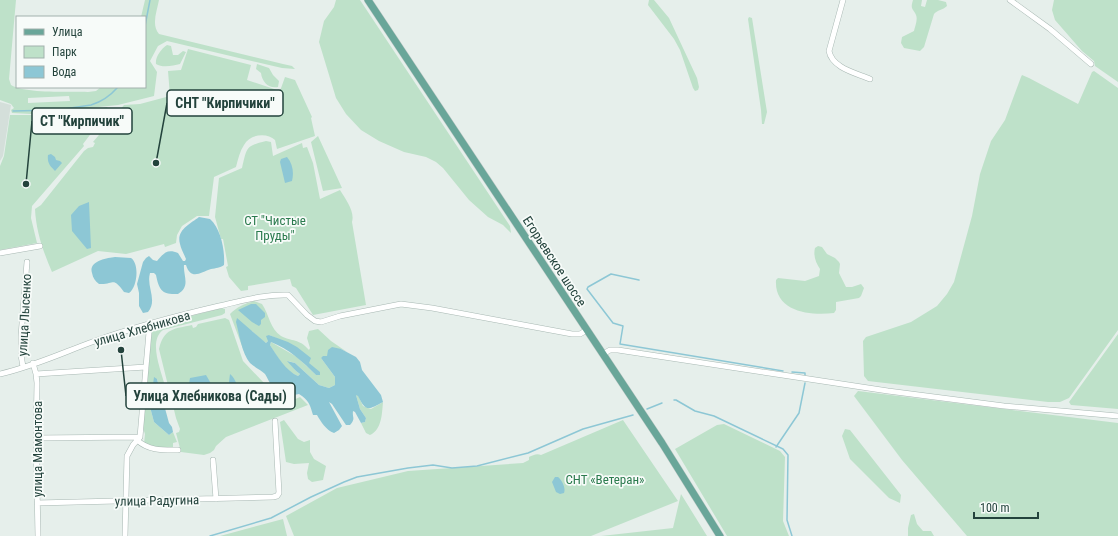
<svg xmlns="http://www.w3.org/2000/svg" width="1118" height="536" viewBox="0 0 1118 536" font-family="'Roboto Condensed',sans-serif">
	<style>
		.built { fill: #d4dfda }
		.green { fill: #bee1c9; fill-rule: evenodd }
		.water { fill: #8dc7d5 }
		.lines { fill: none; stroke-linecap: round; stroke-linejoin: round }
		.stream { stroke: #8dc7d5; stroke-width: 1.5 }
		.minor-casing { stroke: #a8b8b3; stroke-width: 6 }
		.major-casing { stroke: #c1cac8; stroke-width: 8 }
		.minor { stroke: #fff; stroke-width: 5 }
		.major { stroke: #69a699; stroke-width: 7 }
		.labels { text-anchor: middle; stroke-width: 3.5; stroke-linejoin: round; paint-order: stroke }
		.park-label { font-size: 13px; fill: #2b7b4e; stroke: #f7fbf9 }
		.street-label { font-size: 13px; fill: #23433c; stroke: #f7fbf9 }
		.leader { fill: none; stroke: #23433c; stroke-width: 1.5 }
		.callout-dot { fill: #23433c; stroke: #f7fbf9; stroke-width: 1.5 }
		.callout { fill: #f7fbf9; stroke: #23433c; stroke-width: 1.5 }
		.callout-label { font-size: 14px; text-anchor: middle; font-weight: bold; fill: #23433c }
	</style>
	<rect width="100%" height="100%" fill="#e6efeb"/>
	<path class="built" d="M0 102 11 105 3 156 0 161Z"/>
	<path class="green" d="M0 0H16L9 79 11 85C26 94 69 91 88 92L96 91 101 87H145V17H141L145 0H159C157 11 151 25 159 34L283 64 292 66 295 69 282 68 167 41 158 46 150 61 157 72 154 96 118 105 31 114 12 113 11 110 14 108 11 104 0 100ZM69 96 70 101 28 103V98Z
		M336 0H360L510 226 511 233 503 225 488 217 469 200 443 168 436 162 426 157 404 152 379 141 361 130 346 114 336 98 319 42 324 21 334 7Z
		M649 0H654L669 18 697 78 699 87 698 90 695 91 693 88 680 50 674 39 648 5Z
		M913 0H922L921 6 925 7 927 0H938L946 2 947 6C943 10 937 10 934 14L924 47 920 51 904 48 901 43 902 37 914 31C915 26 918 20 916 15 913 8 910 10 913 0Z
		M1054 0H1118V82L1095 66 1094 61 1082 51 1055 20 1052 10Z
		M749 17 752 18 767 112 764 124H762L761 110 748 19Z
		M167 45 171 46 173 55H178L183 51 186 52 180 64C173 66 162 68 156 64 155 57 161 49 167 45Z
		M188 49 251 65 247 80 280 91 285 77 295 80 312 117 311 118 315 136 277 149 275 140C267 132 250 134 244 145 240 151 238 159 236 167L214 177 209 216H197L182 226 177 235 176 243 165 247 164 244 126 254 98 251 52 272C43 251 36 231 35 209L41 205 84 151 88 148 93 147 95 143 93 142 124 105 140 104 170 96 168 71 181 70Z
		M257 64 269 68 273 75 279 81 278 87C269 89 262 82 261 73L256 69Z
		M1094 71 1118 88V330L1069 398 1060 402H1048L868 381 864 376 863 341 866 337 911 322 937 306 947 294 954 282 972 216 980 174 991 141 1005 120 1021 77 1022 75 1029 78 1078 104 1079 102 1092 72Z
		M107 107 109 110 83 144 84 146 32 206 31 218 37 243 0 250V166L4 156 10 115H68L81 113Z
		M318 136 342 188 323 191 311 142Z
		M266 141 271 142 273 156 302 143 303 148 307 147 313 163 320 199 340 190C346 200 355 211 352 222L366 305 313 315 296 288 292 286 290 279 248 286V290L241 291 229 277 226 267 228 266 223 239H221L215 217 219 178 242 168C247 148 245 146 266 141Z
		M818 246 822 247 827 254 835 258 839 262 840 264 839 273 846 287H852L861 284 864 288 861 296 859 298 836 302V310L834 313C811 316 774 312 776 280L778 278 805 281 819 276 820 269C816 263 813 256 815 248Z
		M254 301 262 304C269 314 270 329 281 336 292 342 299 338 309 350L310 348 307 338 309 331 318 329 331 341 347 352 341 349H335L327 356 321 358 335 377V385L329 388 319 385 295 363 288 361 296 371 300 374 298 376C285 371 277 357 270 345L271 342 297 357 316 375 319 372 276 338 269 335 268 341 266 343 259 338 252 331 241 338 245 354 230 314C237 307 244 304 254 301Z
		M222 308 225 309V313L222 315 163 330C148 341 161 370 165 386L161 390 157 379 150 407 154 422 169 435 173 432 177 442 173 443V449L152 447 144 444 145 434 143 428 152 329 156 325Z
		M225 318 229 320 243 361 284 404 300 397 308 405 226 437 216 446 214 450 210 453 204 455 181 452 176 433 179 432 180 429 176 418 159 349C164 328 174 329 192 325L193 328 196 327 198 324Z
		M1118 334V409L1071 405 1069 402Z
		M858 391 1118 423V536H967L902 460 854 396Z
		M356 395H358L363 406 371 409 383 402C382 413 382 430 370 435L366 433 361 423 365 422 366 418 360 409Z
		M284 420 298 439 304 442 310 440V452L314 459 326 466 323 480 312 482 308 479 307 473 309 463 294 464 286 462 280 422Z
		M623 420 678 501 591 536H294L286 516 337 488 408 471 523 463 529 460V457C533 455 537 453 541 455Z
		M724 424 780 451 785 457 783 521 789 536H727L675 449 717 425Z
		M845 429 850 430 901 495 900 503 889 498 850 459 842 436Z
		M681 494 707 536H601L673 528Z
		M914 514 917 524 923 531H931L934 536H908V528L911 515Z
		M283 519 287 536H220Z"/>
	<path class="water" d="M51 154 55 157 56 160 60 161 62 163 55 171C50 166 47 163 48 155Z
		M287 157C293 164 294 173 292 181L285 183 280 162 281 159Z
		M89 202 91 248 87 249 72 231 71 215 79 206Z
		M199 217 210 219C221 229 225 250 224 265 220 268 216 268 211 269 201 272 191 281 186 265H184C183 276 191 286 178 294 162 295 159 290 156 275L154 273H150C146 287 158 300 148 312L143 313 139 306V293L137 284 143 262 146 258 149 256 153 260 157 261C163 254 167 248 178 253L183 261H185L186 259C184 254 181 249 180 244 176 230 190 224 199 217Z
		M115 257 131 258C140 264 137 288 129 293L124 292C112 276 115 285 99 284 95 281 93 278 92 273 88 261 107 258 115 257Z
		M251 304H256L265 313V317L261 320V324L259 326 252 322 238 310Z
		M237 318 266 343 268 341 266 336 269 335 288 342 297 347 311 358 309 363 320 372V375H316C303 362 289 349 271 342L270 345C277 356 286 371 298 376L300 374 296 371 287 361 295 363 319 385 329 388 335 385V377L321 358 323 356H327L328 350 332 347 341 349 356 357 360 362 362 370 381 395 383 402C368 410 366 412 358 396L356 395 360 409 366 418 365 422 361 423 355 412 353 411C352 418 356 418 350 425H346L332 404 329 402 342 426 339 430 334 433C326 430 321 422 317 415H313C310 405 309 400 299 394 285 397 278 394 270 383 268 380 267 377 265 374 261 370 254 367 250 363 242 354 239 333 236 322Z
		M230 374C236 379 239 389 240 398L245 401 251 403 250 405 244 408 240 406 229 382Z
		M206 375C211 383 219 398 217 408L204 405 194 401C191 393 188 386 190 378Z
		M154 377 157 379 169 423 172 427 173 432 169 435 154 422 150 407Z
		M555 477H558C562 480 566 488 564 493L560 494 556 492 552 482Z"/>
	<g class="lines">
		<path class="stream" d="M145 26 150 0
			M13 111 57 110 91 105C101 102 111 95 118 87
			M639 280 611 274 588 287 587 289 613 323 623 326 620 344 783 371
			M792 372 805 373V375
			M674 400H676L695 411 714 416 783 449 788 455 787 520 792 536
			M647 409 662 403
			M776 447 799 413 805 383
			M210 536 271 518 311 497 344 482 357 477 408 468 433 465 452 468 477 466 528 453 583 429 633 415"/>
		<g class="minor-casing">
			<path id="minor" d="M843 0 829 51C832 68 856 73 870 79
				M1010 0 1050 29 1091 64
				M0 253 40 246
				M603 354 610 350H618L888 391 1004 406 1118 416
				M33 363 36 374 37 383 36 438 38 536
				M23 367 21 355V336L27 262
				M0 374C32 367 62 353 92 342 134 327 176 316 219 306 242 301 264 294 288 295L307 315 315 321 321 322 340 316 401 304 432 308 572 334H580L587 330
				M36 374 146 367
				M36 438 140 437
				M137 440C149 451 163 450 178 450
				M213 460 216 499
				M37 503 273 497 277 496 279 493 275 421
				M125 536 127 456 133 445 140 437 149 332 147 325"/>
		</g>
		<g class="major-casing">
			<path id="major" d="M368 0 662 443 720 536"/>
		</g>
		<use href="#minor" class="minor"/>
		<use href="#major" class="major"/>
	</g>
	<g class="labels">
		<g class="park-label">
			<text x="275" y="225">СТ "Чистые<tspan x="275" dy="15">Пруды"</tspan></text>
			<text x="605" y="484">СНТ «Ветеран»</text>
		</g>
		<g class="street-label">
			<text transform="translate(555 261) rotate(57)" y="5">Егорьевское шоссе</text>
			<text transform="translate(24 315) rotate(-87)" y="5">улица Лысенко</text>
			<text transform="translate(142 328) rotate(-16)" y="5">улица Хлебникова</text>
			<text transform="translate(37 449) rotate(-90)" y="5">улица Мамонтова</text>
			<text transform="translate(157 500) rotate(-1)" y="5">улица Радугина</text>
		</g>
	</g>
	<path class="leader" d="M156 163L167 103M26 184L32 121M121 350L126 396"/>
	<g class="callout-dot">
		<circle cx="156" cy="163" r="4"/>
		<circle cx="26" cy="184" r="4"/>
		<circle cx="121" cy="350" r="4"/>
	</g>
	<g class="callout">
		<rect x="167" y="90" width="116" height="26" rx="4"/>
		<rect x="32" y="108" width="100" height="26" rx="4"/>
		<rect x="126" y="383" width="169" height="26" rx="4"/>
	</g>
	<g class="callout-label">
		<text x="225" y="108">СНТ "Кирпичики"</text>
		<text x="82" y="126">СТ "Кирпичик"</text>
		<text x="210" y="401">Улица Хлебникова (Сады)</text>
	</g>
	<rect x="16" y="16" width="130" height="72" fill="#f7fbf9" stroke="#a2b1ad"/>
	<rect x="24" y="29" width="20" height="6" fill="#69a699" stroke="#a2b1ad"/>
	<text x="52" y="36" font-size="12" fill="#23433c">Улица</text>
	<rect x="24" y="46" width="20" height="12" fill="#bee1c9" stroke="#a2b1ad"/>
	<text x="52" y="56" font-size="12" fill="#23433c">Парк</text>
	<rect x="24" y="66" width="20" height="12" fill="#8dc7d5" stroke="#a2b1ad"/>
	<text x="52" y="76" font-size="12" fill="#23433c">Вода</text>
	<path d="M974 512v6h64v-6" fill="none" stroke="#23433c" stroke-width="2"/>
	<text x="980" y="512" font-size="12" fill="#23433c" stroke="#f7fbf9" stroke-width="3" paint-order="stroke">100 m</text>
</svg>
